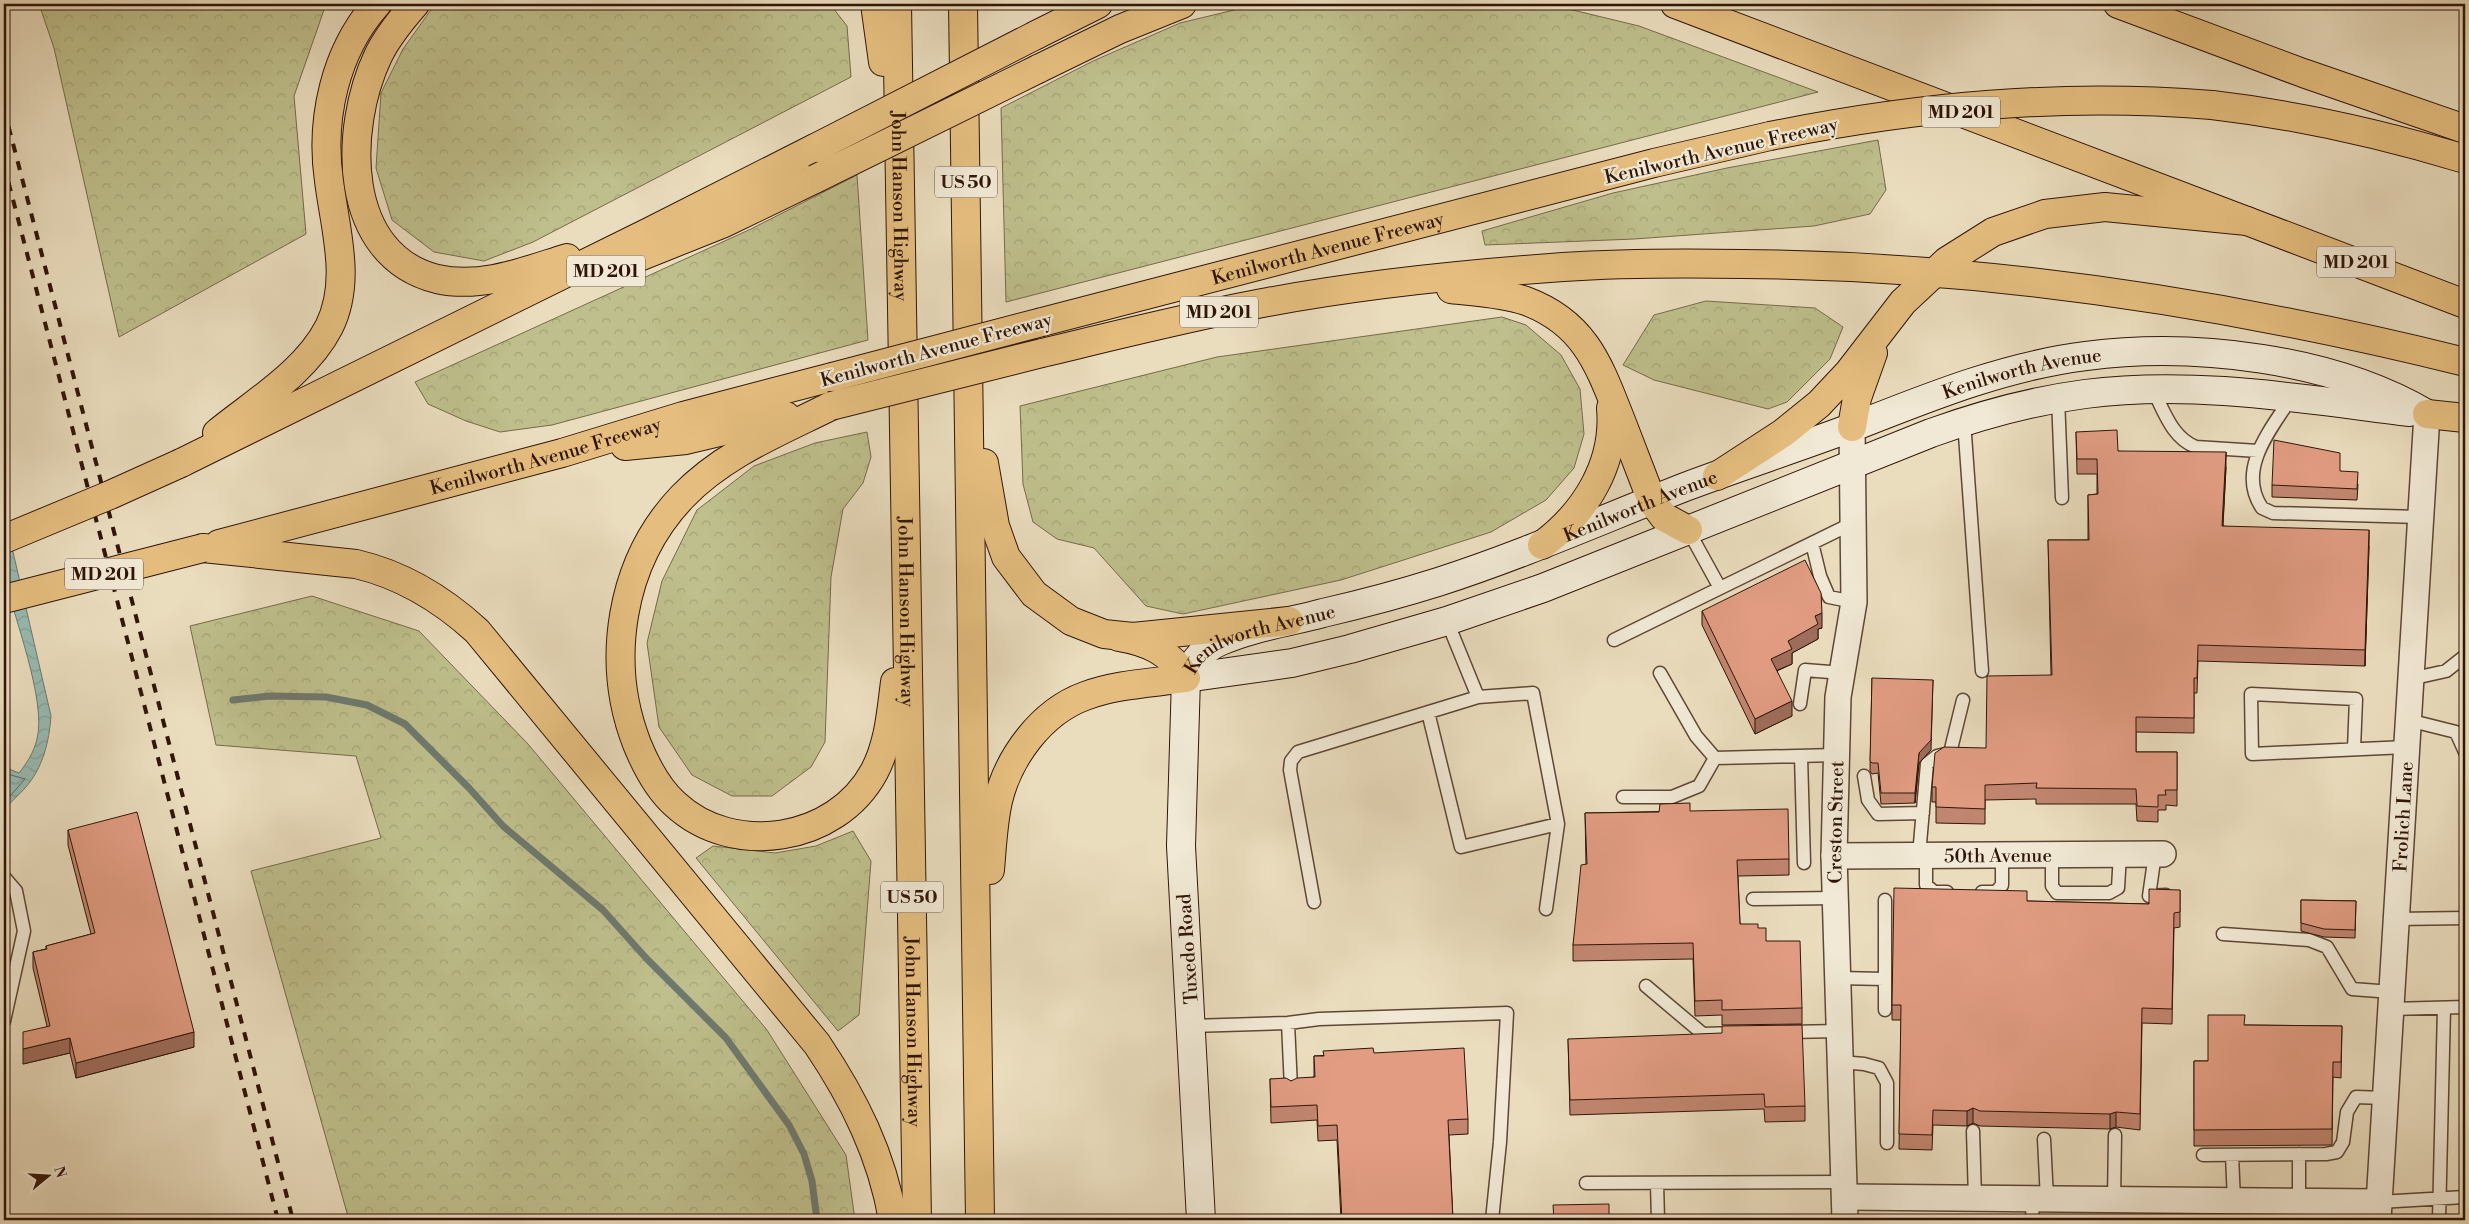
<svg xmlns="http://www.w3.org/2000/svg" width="2469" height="1224" viewBox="0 0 2469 1224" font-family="'Libre Bodoni',serif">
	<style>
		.forest { fill: url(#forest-crowns); stroke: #776a4a }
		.water { fill: url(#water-waves); stroke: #6e796e }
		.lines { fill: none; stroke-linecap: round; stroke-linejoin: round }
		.shore { stroke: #64685d; stroke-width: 1 }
		.stream { stroke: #6e796e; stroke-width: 7 }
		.service-casing { stroke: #5e4735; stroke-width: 15 }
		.minor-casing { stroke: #5e4735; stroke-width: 28 }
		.secondary-casing { stroke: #301507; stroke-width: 30 }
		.primary-casing { stroke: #301507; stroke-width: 30 }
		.motorway-casing { stroke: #301507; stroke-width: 30 }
		.service { stroke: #f1e9d5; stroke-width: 12 }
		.minor { stroke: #f1e9d5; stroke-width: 25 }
		.secondary { stroke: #f1e9d5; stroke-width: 28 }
		.primary { stroke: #e5be7f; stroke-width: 28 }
		.motorway { stroke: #e5be7f; stroke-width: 28 }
		.rail { stroke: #301507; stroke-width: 4; stroke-dasharray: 9 9; stroke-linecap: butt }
		.motorway-bridge-casing { stroke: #301507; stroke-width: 30; stroke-linecap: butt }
		.motorway-bridge { stroke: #e5be7f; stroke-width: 28 }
		.wall { fill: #c28670; stroke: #301507 }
		.shaded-wall { fill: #9e6d5b; stroke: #301507 }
		.building { fill: #e19c82; stroke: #301507 }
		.labels { text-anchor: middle; stroke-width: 4.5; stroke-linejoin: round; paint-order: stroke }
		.shield { fill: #f1e9d5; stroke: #6a5545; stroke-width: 1 }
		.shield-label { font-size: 18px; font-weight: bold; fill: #301507 }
		.street-label { font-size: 19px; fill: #301507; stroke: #f1e9d5 }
	</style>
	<defs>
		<pattern id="forest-crowns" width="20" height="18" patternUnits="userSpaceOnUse" patternTransform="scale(1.25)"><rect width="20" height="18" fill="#bebf8c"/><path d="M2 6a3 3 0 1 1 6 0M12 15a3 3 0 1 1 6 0" fill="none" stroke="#a4a377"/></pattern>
		<pattern id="water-waves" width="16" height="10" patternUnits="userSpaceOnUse" patternTransform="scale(1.25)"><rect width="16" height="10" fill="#98bbb3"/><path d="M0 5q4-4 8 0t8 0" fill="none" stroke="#83a098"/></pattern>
	</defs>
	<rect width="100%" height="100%" fill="#eaddbe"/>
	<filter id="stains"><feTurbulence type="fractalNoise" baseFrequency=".004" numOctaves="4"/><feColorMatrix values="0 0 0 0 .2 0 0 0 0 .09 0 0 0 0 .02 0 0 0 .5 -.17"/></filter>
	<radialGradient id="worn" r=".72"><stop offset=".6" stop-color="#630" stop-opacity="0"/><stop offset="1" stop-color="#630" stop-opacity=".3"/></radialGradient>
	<path class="forest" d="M39 4H326L294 96 306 234 119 337 54 48Z
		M438 4H830L847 26 851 77 533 242 484 261 434 252 392 220 376 168 381 93 403 49 433 7Z
		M1259 4H1548L1639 26 1818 92 1006 302 1001 108 1093 61 1180 23Z
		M1878 140 1886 190 1870 214 1814 226 1634 239 1485 245 1482 231 1613 193 1727 168Z
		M857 175 868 340 552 425 500 432 466 421 428 404 415 382 751 229Z
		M1706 301 1815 308 1843 327 1830 359 1787 402 1768 409 1654 380 1623 365 1654 315Z
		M1502 317 1526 325 1561 355 1580 389 1584 434 1574 468 1546 500 1491 532 1341 580 1183 614 1146 606 1094 548 1057 539 1033 522 1023 484 1020 406 1217 357Z
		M867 432 871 457 863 483 843 509 831 577 825 742 811 767 772 796H732L692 775 659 727 647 643 662 581 697 510 754 466 815 443Z
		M312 596 419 631 528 744 767 1030 846 1155 855 1220H349L251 871 381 838 356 756 216 745 190 626Z
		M853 831 871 861 859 1015 838 1031 696 858 713 846 775 853 816 846Z"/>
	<path class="water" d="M4 513 51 716C49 742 43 768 25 788 18 796 9 803 4 811V767L19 773C27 763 34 752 37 739 47 701 13 615 4 574 0 555 4 532 4 513Z"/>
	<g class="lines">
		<path class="shore" d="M4 773 25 779 4 803"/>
		<path class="stream" d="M233 700 269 696 326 697 367 705 405 724 469 788 503 826 603 910 646 958 726 1038 789 1125 804 1154 812 1181 817 1220"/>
		<g class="service-casing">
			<path id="service" d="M2153 390C2164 411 2172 438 2196 447L2258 451
				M2058 398 2062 498
				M2291 398C2271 429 2236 470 2262 508L2273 513 2420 517
				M1964 421 1982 671
				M1688 530 1720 588
				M1812 543 1820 576 1829 597 1854 602
				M1447 621 1478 697 1533 693 1558 824 1546 909
				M1614 640 1853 523
				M1660 673 1696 736 1715 758 1835 755
				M2410 679 2446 671 2465 656
				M1800 704 1805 670 1842 673
				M1428 712 1461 847 1558 824
				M2408 720 2456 732 2465 752
				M2354 749 2356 699 2251 694 2252 754 2406 747
				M1801 756 1804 863
				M1864 776 1868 800 1878 814 1923 813
				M1623 797H1672L1699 786 1715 758
				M2155 854 2149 896 2166 895
				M1919 855 1927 764 1937 756 1950 753 1963 700
				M1926 855V885L1934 892H1947
				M2052 855V886L2057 893H2109L2118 888 2120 854
				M4 877 16 891 24 931 4 1021
				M1982 892H1996L2002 885V855
				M1753 899 1835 898
				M1885 900V1010
				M1314 902 1290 770 1291 761 1298 752 1478 697
				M2396 919 2465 918
				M2223 934 2309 940 2327 947 2352 989 2392 992
				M1838 978 1885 979
				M1646 986 1703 1034 1737 1033
				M2391 1009 2465 1007
				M1288 1023 1291 1088
				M1191 1026 1288 1023 1319 1019 1507 1013 1500 1142 1492 1220
				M1787 1032 1840 1031
				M1841 1062 1864 1064 1879 1068 1887 1083V1143
				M1973 1131 1975 1199
				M2044 1139 2047 1199
				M2203 1155 2326 1154 2337 1152 2343 1142 2347 1112 2356 1097 2385 1098
				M2232 1155 2234 1201
				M1586 1183 1845 1182
				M1657 1183 1658 1220
				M2114 1200 2115 1135
				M2299 1202V1154
				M2379 1202 2465 1197
				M2032 1220 2033 1199
				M2439 1220 2444 1008"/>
		</g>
		<g class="minor-casing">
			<g id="minor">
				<path id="s1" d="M1834 856 2163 854"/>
				<path d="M1845 1197 2379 1202"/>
				<path id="s2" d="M1845 1220 1834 856 1838 697 1854 602 1852 427"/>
				<path id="s3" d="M2378 1220 2427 414"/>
			</g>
		</g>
		<g class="secondary-casing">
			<g id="secondary">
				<path d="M1186 678 1292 663 1350 649 1447 621 1543 588 1931 433C1981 415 2032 401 2085 394 2193 380 2303 399 2410 412"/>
				<path id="s4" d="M1201 1220 1181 846 1186 678C1193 661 1204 648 1221 641 1253 627 1290 622 1323 613 1362 604 1400 594 1438 582 1522 555 1603 519 1685 487 1741 466 1797 448 1853 427 1929 397 2005 366 2086 356 2194 342 2332 358 2427 414"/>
			</g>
		</g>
		<g class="primary-casing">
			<path id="primary" d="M2427 414 2465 418
				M1852 427 1857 398 1873 353
				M1717 476 1783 433 1819 404 1849 372 1903 302 1947 261 1993 232 2045 214 2105 207 2247 221 2465 304"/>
		</g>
		<g class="motorway-casing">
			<g id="motorway">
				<path d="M415 4C401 20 387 37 378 56 344 128 341 255 437 279 482 289 525 271 567 258"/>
				<path d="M875 4 883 62"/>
				<path id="s5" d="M897 4 917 1220"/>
				<path d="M963 4 980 1220"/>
				<path d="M1675 4 2247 221"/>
				<path d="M2118 4 2303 73 2465 129"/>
				<path d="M1036 35 1098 4"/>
				<path d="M1038 69 1120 29 1182 4"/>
				<path d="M2212 105C2298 115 2382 134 2465 159"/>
				<path d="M624 263 724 223 815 179"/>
				<path d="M1451 289C1476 292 1502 293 1526 301 1585 323 1599 365 1620 418 1631 446 1641 473 1652 501L1664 517 1688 530"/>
				<path id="s6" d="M1042 322 1654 163 1770 136"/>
				<path d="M1042 353C1117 335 1192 316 1268 302 1365 284 1464 274 1563 267 1623 263 1683 263 1743 264 1988 266 2228 303 2465 362"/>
				<path d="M831 406C779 432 723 454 682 497 620 562 605 662 637 744 646 766 657 788 675 804 733 858 836 842 874 772 889 744 891 713 895 682"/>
				<path d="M217 433C255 402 306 372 329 327 352 281 335 229 329 181 320 119 335 51 377 4"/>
				<path d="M625 446 686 440 786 416"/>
				<path d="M181 463 649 232 815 148"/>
				<path d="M984 463 995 526 1006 557 1034 594 1071 621 1104 634 1133 637 1289 621"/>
				<path id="s7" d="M219 544 562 453 683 416 832 377"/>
				<path d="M1542 545C1585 513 1616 464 1611 408"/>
				<path d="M203 548 356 564C403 575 441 598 477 631L817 1044C854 1099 882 1155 893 1220"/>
				<path d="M990 870C992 847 993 823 998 801 1008 758 1041 712 1085 696 1117 684 1153 683 1186 678 1170 652 1149 642 1119 637"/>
			</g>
		</g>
		<use href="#service" class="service"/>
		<use href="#minor" class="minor"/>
		<use href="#secondary" class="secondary"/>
		<use href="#primary" class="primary"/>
		<use href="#motorway" class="motorway"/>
		<path class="rail" d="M4 109 293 1220
			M4 165 278 1220"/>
		<g class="motorway-bridge-casing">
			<path id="motorway-bridge" d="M1770 136C1920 106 2059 93 2212 105
				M815 148 1036 35
				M815 179 1038 69
				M832 377 1042 322
				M831 406 1042 353
				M4 539 110 495 181 463
				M4 599 203 548"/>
		</g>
		<use href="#motorway-bridge" class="motorway-bridge"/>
	</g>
	<path class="wall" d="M2076 432 2118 451 2226 467 2223 526 2369 546 2365 666 2198 661 2197 693H2194V733L2136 732V752H2177V806L2166 805V810H2158V822L2137 821 2136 804H2036V799L1985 800V824L1936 823V802H1932V787L1986 748 2051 675 2048 540H2088V495L2097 494V474H2077Z
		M2340 471 2358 484 2357 500 2272 497V485Z
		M1702 611 1822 628 1818 629V639L1792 653V664L1777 671 1792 716 1755 734 1702 625Z
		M1872 678 1931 750 1919 763 1915 803 1881 804 1878 773 1872 774 1870 771Z
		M1690 811 1789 859V875L1738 876 1740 924 1758 928 1766 941 1802 1008V1024L1722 1025V1015L1695 1016 1693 959 1573 961V945L1586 865 1585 813Z
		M68 830 194 1047 76 1078 70 1053 23 1064 47 1026 33 968V952L46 949V946L91 934 68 845Z
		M2180 890V927L2174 928 2172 1024 2142 1023 2140 1130 2116 1127 2110 1129 1980 1126 1973 1123 1967 1126 1933 1125 1932 1150 1899 1149 1901 1020H1892V1005L2027 901 2149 904Z
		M2301 900 2356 901 2355 938 2324 937 2301 931Z
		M2245 1025 2342 1026 2341 1078 2333 1077 2332 1145 2194 1146V1061H2208Z
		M1568 1039 1805 1106V1121L1765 1122 1764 1109 1570 1115Z
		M1374 1053 1468 1119V1134L1449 1135 1453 1220H1341L1337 1140 1318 1141 1317 1120 1271 1123 1270 1079 1291 1081 1314 1077V1056Z"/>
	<path class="shaded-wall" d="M2226 452V467L2222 541V526Z
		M2369 530V546L2365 666V650Z
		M1822 613V628L1818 629V639L1792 653V664L1771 673V659L1788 641 1815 616Z
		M1933 680 1931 750 1919 763 1915 803V793L1919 753Z
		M1792 701V716L1755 734V719Z
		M194 1032V1047L76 1078V1063Z
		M70 1038V1053L23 1064V1049Z
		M1973 1108V1123L1967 1126V1111Z
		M2116 1112V1127L2110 1129V1114Z"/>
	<path class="building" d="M2117 430 2118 451 2226 452 2222 526 2369 530 2365 650 2198 645 2197 678H2194V718L2136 717V752H2177V790H2165L2166 795H2158V807L2137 806 2136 789 2036 788 2037 783 1985 785V809L1936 807V787H1932L1935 753 1944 747 1986 748 1987 676 2052 675 2048 540H2089L2088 495 2098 494 2097 459H2077L2076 432Z
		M2274 440 2340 453V471L2358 472 2357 489 2272 485Z
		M1805 560 1821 593 1822 613 1815 616 1818 624 1788 641 1792 649 1771 659 1792 701 1755 719 1702 611Z
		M1872 678 1933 680 1931 740 1919 753 1915 793H1881L1878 763H1872L1870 761Z
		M1690 803V811L1788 809 1789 859 1737 860 1740 924H1758V928H1766V941H1800L1802 1008 1722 1010V1000L1695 1001 1693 943 1573 945 1581 865 1587 864 1585 813 1659 812 1660 804Z
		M137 812 194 1032 76 1063 70 1038 23 1049V1032L50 1026 33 952 47 949 46 946 95 933 68 830Z
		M1894 888 2027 891V901L2149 904V889L2180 890V912L2174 913 2172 1009 2142 1008 2140 1114 2116 1112 2110 1114 1980 1111 1973 1108 1967 1111 1933 1110 1932 1135 1899 1134 1901 1005H1892Z
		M2301 900 2356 901 2355 930 2324 929 2301 923Z
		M2208 1015H2245L2244 1025 2342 1026 2341 1062H2333L2332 1129 2194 1130V1061H2208Z
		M1802 1025 1805 1106 1765 1107 1764 1094 1570 1100 1568 1039 1722 1033V1026Z
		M1373 1048 1374 1053 1464 1048 1468 1119 1448 1120 1453 1220H1342L1337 1125 1318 1126 1317 1105 1271 1107 1270 1079 1286 1078 1291 1081 1297 1078 1315 1077 1314 1056H1324L1323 1051Z
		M1609 1204V1220H1554L1553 1205Z
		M1808 1217V1220H1677V1219Z"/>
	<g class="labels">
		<g class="shield">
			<rect x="1922" y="96.5" width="78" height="31" rx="4"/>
			<rect x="935" y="166.5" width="62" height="31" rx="4"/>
			<rect x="2317" y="246.5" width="78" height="31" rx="4"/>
			<rect x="567" y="255.5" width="78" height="31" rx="4"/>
			<rect x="1180" y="296.5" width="78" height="31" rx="4"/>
			<rect x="65" y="558.5" width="78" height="31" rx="4"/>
			<rect x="881" y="881.5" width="62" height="31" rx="4"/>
		</g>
		<g class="shield-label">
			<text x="1961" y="118">MD 201</text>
			<text x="966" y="188">US 50</text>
			<text x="2356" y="268">MD 201</text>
			<text x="606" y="277">MD 201</text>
			<text x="1219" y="318">MD 201</text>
			<text x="104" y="580">MD 201</text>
			<text x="912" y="903">US 50</text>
		</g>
		<g class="street-label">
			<text transform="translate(1721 150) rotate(-13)" y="7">Kenilworth Avenue Freeway</text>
			<text dy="7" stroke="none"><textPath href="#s5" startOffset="202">John Hanson Highway</textPath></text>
			<text dy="7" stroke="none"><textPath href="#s6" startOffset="295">Kenilworth Avenue Freeway</textPath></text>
			<text transform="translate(936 349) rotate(-15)" y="7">Kenilworth Avenue Freeway</text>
			<text dy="7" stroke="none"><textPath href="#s4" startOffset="1441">Kenilworth Avenue</textPath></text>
			<text dy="7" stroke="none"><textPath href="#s7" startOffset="338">Kenilworth Avenue Freeway</textPath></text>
			<text dy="7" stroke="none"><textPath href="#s4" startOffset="1036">Kenilworth Avenue</textPath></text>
			<text dy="7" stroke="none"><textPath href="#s5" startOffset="608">John Hanson Highway</textPath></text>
			<text dy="7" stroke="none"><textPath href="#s4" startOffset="631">Kenilworth Avenue</textPath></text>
			<text dy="7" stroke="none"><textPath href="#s3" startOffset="404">Frolich Lane</textPath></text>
			<text dy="7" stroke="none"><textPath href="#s2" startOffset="398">Creston Street</textPath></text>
			<text dy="7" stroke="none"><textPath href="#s1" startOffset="164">50th Avenue</textPath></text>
			<text transform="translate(1187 949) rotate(-94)" y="7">Tuxedo Road</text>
			<text dy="7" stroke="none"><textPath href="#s5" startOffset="1028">John Hanson Highway</textPath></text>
		</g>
	</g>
	<rect width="2469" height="1224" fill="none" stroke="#eaddbe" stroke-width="20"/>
	<rect x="5" y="5" width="2459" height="1214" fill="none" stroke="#301507" stroke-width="2.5"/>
	<rect x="10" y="10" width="2449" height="1204" fill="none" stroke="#301507"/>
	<g transform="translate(48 1176) rotate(72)" stroke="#f1e9d5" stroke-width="4" paint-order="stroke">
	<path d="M0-4L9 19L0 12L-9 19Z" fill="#301507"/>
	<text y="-8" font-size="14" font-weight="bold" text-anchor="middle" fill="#301507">N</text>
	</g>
	<rect width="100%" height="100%" filter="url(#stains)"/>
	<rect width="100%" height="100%" fill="url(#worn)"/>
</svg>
